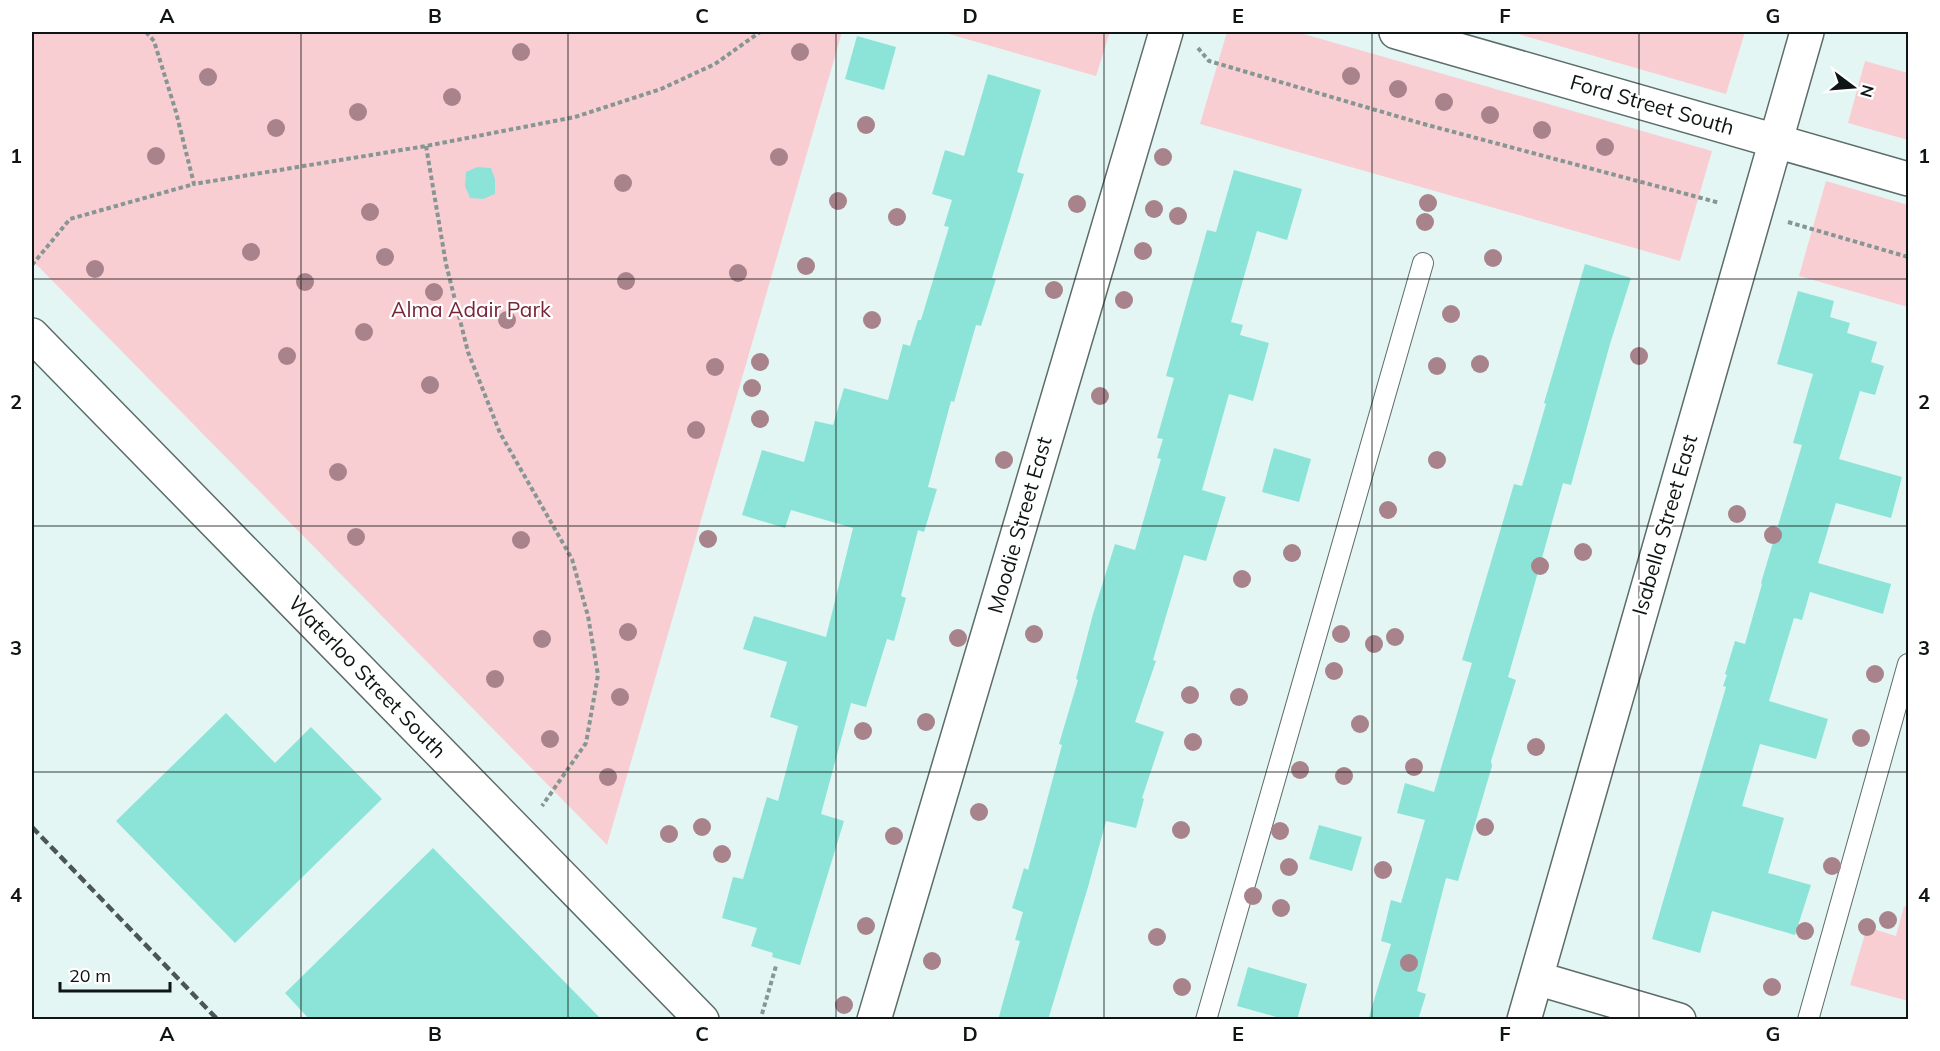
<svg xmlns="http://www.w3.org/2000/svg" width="1940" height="1051" viewBox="0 0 1940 1051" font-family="Mulish,sans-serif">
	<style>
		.green { fill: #f9ced3 }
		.building { fill: #8ce4d8 }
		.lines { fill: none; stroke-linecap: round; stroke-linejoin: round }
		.lane-casing { stroke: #5c6c69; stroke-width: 22 }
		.street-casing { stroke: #5c6c69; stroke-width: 36 }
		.path { stroke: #889693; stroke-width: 4; stroke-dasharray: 4.5 3; stroke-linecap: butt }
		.lane { stroke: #fff; stroke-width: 20 }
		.street { stroke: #fff; stroke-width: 33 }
		.rail { stroke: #4c5655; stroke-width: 4.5; stroke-dasharray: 9 4.5; stroke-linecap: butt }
		.tree { fill: #a9838c }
		.grid { fill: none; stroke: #0f1514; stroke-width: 1.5; stroke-opacity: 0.55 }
		.labels { text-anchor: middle; stroke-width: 4.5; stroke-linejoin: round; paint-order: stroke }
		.street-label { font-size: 21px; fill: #0f1514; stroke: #fff }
		.park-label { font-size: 21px; fill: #792538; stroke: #fff }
		.neatline { fill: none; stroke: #0f1514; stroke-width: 2 }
		.grid-label { font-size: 20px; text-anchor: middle; font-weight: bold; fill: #0f1514 }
	</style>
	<rect width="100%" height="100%" fill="#e3f6f3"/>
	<path class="green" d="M32 32H842L607 845 32 260Z
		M942 32H1110L1096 76Z
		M1227 32H1297L1712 151 1680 261 1200 124Z
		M1511 32H1745L1726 94Z
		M1865 61 1908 73V140L1848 123Z
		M1826 181 1908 205V307L1799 276Z
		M1904 906 1908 908V1001L1850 985 1867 927 1896 936Z"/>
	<path class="building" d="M857 36 896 47 884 90 845 79Z
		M988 74 1041 90 1017 172 1024 174 992 278 996 279 981 326 976 325 954 402 951 401 928 487 937 489 924 532 918 530 901 596 906 598 894 641 887 639 866 707 851 703 821 814 844 821 800 965 772 957 773 953 751 946 757 928 722 918 733 877 743 879 767 797 778 801 798 726 770 717 787 662 743 649 754 616 826 637 853 528 791 510 785 528 742 515 762 450 804 462 815 421 833 425 844 388 888 400 903 344 910 346 918 320H921L949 227 944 226 952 200 932 194 945 150 964 156Z
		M477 167 491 168 495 179V194L483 199 470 198 465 186 466 172Z
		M1234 170 1302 189 1287 240 1257 231 1231 322 1243 325 1240 335 1269 343 1253 401 1229 394 1202 490 1226 497 1206 561 1184 555 1153 660 1156 661 1135 722 1164 732 1142 798 1144 799 1136 828 1106 821 1088 887 1048 1020H998L1020 941 1015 940 1023 912 1012 908 1024 868 1028 870 1062 745 1059 744 1078 680 1076 679 1093 614 1115 544 1135 550 1161 459 1157 458 1163 439 1157 438 1174 378 1166 376 1207 230 1216 232Z
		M1585 264 1631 278 1610 344 1571 485 1563 483 1531 597 1508 677 1516 680 1491 761 1492 766 1458 881 1446 878 1417 991 1426 994 1418 1020H1368L1391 944 1381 941 1391 900 1401 903 1425 820 1397 813 1405 783 1434 792 1472 663 1462 660 1514 484 1522 486 1546 404 1544 403Z
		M1798 291 1834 301 1830 317 1850 323 1847 333 1877 342 1871 362 1884 366 1875 395 1860 391 1839 459 1902 477 1891 518 1836 503 1818 563 1891 584 1883 614 1810 592 1802 620 1794 618 1769 701 1828 719 1816 759 1760 744 1742 806 1784 818 1768 873 1811 885 1795 935 1712 911 1700 953 1652 939 1726 687 1723 686 1727 675 1725 674 1735 641 1745 644 1762 584 1761 583 1802 445 1793 443 1813 374 1777 364Z
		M1274 448 1311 459 1299 502 1262 492Z
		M226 713 275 763 311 727 382 799 235 943 116 821Z
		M1319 825 1362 837 1352 871 1309 859Z
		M433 848 602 1020H310L285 993Z
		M1248 967 1307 984 1297 1020H1287L1237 1006Z"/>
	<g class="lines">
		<g class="lane-casing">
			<path id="lane" d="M1206 1020 1423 263
				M1808 1020 1908 664"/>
		</g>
		<g class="street-casing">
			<path id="street" d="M1396 32 1908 179
				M32 335 702 1020
				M1536 978 1679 1020
				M874 1020 1166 32
				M1524 1020 1807 32"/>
		</g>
		<path class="path" d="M146 32 154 41 176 112 194 184 426 146 575 117 661 89 715 64 760 32
			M1198 48 1209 61 1420 123 1720 203
			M426 146 446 264 468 352 500 433 572 559 588 616 598 675 586 743 542 806
			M1788 222 1908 257
			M32 265 70 219 194 184
			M762 1014 776 966"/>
		<use href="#lane" class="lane"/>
		<use href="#street" class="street"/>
		<path class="rail" d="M32 827 218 1020"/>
	</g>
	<g class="tree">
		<circle cx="521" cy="52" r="9"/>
		<circle cx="800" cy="52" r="9"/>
		<circle cx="1351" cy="76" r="9"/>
		<circle cx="208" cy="77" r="9"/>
		<circle cx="1398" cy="89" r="9"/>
		<circle cx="452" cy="97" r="9"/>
		<circle cx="1444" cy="102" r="9"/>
		<circle cx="358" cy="112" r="9"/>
		<circle cx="1490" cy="115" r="9"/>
		<circle cx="866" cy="125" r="9"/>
		<circle cx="276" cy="128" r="9"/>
		<circle cx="1542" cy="130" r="9"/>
		<circle cx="1605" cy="147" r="9"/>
		<circle cx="156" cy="156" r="9"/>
		<circle cx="779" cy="157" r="9"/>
		<circle cx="1163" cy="157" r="9"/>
		<circle cx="623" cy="183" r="9"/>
		<circle cx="838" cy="201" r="9"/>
		<circle cx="1428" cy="203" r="9"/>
		<circle cx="1077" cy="204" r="9"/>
		<circle cx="1154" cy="209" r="9"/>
		<circle cx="370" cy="212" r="9"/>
		<circle cx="1178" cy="216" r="9"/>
		<circle cx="897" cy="217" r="9"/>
		<circle cx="1425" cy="222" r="9"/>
		<circle cx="1143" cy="251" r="9"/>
		<circle cx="251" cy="252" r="9"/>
		<circle cx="385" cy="257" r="9"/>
		<circle cx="1493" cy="258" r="9"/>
		<circle cx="806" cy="266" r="9"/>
		<circle cx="95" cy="269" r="9"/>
		<circle cx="738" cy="273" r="9"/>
		<circle cx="626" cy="281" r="9"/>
		<circle cx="305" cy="282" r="9"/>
		<circle cx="1054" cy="290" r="9"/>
		<circle cx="434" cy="292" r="9"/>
		<circle cx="1124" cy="300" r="9"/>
		<circle cx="1451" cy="314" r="9"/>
		<circle cx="507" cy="320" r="9"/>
		<circle cx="872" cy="320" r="9"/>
		<circle cx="364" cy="332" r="9"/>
		<circle cx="287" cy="356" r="9"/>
		<circle cx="1639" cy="356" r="9"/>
		<circle cx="760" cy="362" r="9"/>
		<circle cx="1480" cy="364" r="9"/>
		<circle cx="1437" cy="366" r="9"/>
		<circle cx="715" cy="367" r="9"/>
		<circle cx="430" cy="385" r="9"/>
		<circle cx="752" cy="388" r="9"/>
		<circle cx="1100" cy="396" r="9"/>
		<circle cx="760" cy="419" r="9"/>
		<circle cx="696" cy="430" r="9"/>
		<circle cx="1004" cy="460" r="9"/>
		<circle cx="1437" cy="460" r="9"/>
		<circle cx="338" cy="472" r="9"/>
		<circle cx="1388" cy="510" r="9"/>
		<circle cx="1737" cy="514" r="9"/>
		<circle cx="1773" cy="535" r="9"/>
		<circle cx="356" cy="537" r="9"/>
		<circle cx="708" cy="539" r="9"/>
		<circle cx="521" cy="540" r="9"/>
		<circle cx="1583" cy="552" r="9"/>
		<circle cx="1292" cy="553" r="9"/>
		<circle cx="1540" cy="566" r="9"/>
		<circle cx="1242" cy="579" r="9"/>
		<circle cx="628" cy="632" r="9"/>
		<circle cx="1034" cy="634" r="9"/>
		<circle cx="1341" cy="634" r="9"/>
		<circle cx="1395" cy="637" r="9"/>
		<circle cx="958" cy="638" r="9"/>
		<circle cx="542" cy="639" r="9"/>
		<circle cx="1374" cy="644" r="9"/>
		<circle cx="1334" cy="671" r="9"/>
		<circle cx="1875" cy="674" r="9"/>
		<circle cx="495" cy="679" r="9"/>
		<circle cx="1190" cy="695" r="9"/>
		<circle cx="620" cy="697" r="9"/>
		<circle cx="1239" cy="697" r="9"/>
		<circle cx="926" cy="722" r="9"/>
		<circle cx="1360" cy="724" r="9"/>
		<circle cx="863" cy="731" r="9"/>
		<circle cx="1861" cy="738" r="9"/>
		<circle cx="550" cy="739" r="9"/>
		<circle cx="1193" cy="742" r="9"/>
		<circle cx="1536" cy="747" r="9"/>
		<circle cx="1414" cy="767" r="9"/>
		<circle cx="1300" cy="770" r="9"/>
		<circle cx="1344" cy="776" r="9"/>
		<circle cx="608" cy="777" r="9"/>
		<circle cx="979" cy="812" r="9"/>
		<circle cx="702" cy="827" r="9"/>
		<circle cx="1485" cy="827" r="9"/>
		<circle cx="1181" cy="830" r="9"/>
		<circle cx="1280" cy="831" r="9"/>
		<circle cx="669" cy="834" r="9"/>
		<circle cx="894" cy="836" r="9"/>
		<circle cx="722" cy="854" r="9"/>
		<circle cx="1832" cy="866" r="9"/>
		<circle cx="1289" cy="867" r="9"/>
		<circle cx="1383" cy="870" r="9"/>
		<circle cx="1253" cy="896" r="9"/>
		<circle cx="1281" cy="908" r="9"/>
		<circle cx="1888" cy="920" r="9"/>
		<circle cx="866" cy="926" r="9"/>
		<circle cx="1867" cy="927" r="9"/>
		<circle cx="1805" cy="931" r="9"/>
		<circle cx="1157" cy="937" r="9"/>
		<circle cx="932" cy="961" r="9"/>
		<circle cx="1409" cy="963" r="9"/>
		<circle cx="1182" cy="987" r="9"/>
		<circle cx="1772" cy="987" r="9"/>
		<circle cx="844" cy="1005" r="9"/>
	</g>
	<path class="grid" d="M301 32V1020M568 32V1020M836 32V1020M1104 32V1020M1372 32V1020M1639 32V1020M32 279H1908M32 526H1908M32 772H1908"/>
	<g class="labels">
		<g class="street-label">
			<text transform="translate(1652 105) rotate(16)" y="7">Ford Street South</text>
			<text transform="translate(1020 525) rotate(-74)" y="7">Moodie Street East</text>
			<text transform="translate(1665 525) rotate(-74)" y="7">Isabella Street East</text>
			<text transform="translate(367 677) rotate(46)" y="7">Waterloo Street South</text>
		</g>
		<g class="park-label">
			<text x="471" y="317">Alma Adair Park</text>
		</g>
	</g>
	<rect width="1940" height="1051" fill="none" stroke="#ffffff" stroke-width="66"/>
	<g transform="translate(1853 87) rotate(106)" stroke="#ffffff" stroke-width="4.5" paint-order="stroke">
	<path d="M0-4.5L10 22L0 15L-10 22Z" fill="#0f1514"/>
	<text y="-9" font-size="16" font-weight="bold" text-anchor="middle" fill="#0f1514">N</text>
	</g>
	<path d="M60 982v9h110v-9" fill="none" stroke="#0f1514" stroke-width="3"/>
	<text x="69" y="982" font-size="18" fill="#0f1514" stroke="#ffffff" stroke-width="4.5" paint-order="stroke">20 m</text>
	<rect x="33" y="33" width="1874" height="985" class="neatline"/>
	<g class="grid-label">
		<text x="167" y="23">A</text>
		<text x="435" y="23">B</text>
		<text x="702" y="23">C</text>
		<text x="970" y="23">D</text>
		<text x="1238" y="23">E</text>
		<text x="1505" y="23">F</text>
		<text x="1773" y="23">G</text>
		<text x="16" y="163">1</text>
		<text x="1924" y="163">1</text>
		<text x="16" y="409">2</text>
		<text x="1924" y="409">2</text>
		<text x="16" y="655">3</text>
		<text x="1924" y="655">3</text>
		<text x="16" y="902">4</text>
		<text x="1924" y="902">4</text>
		<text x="167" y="1041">A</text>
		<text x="435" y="1041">B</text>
		<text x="702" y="1041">C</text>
		<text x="970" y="1041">D</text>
		<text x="1238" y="1041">E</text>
		<text x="1505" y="1041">F</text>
		<text x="1773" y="1041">G</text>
	</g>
</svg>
